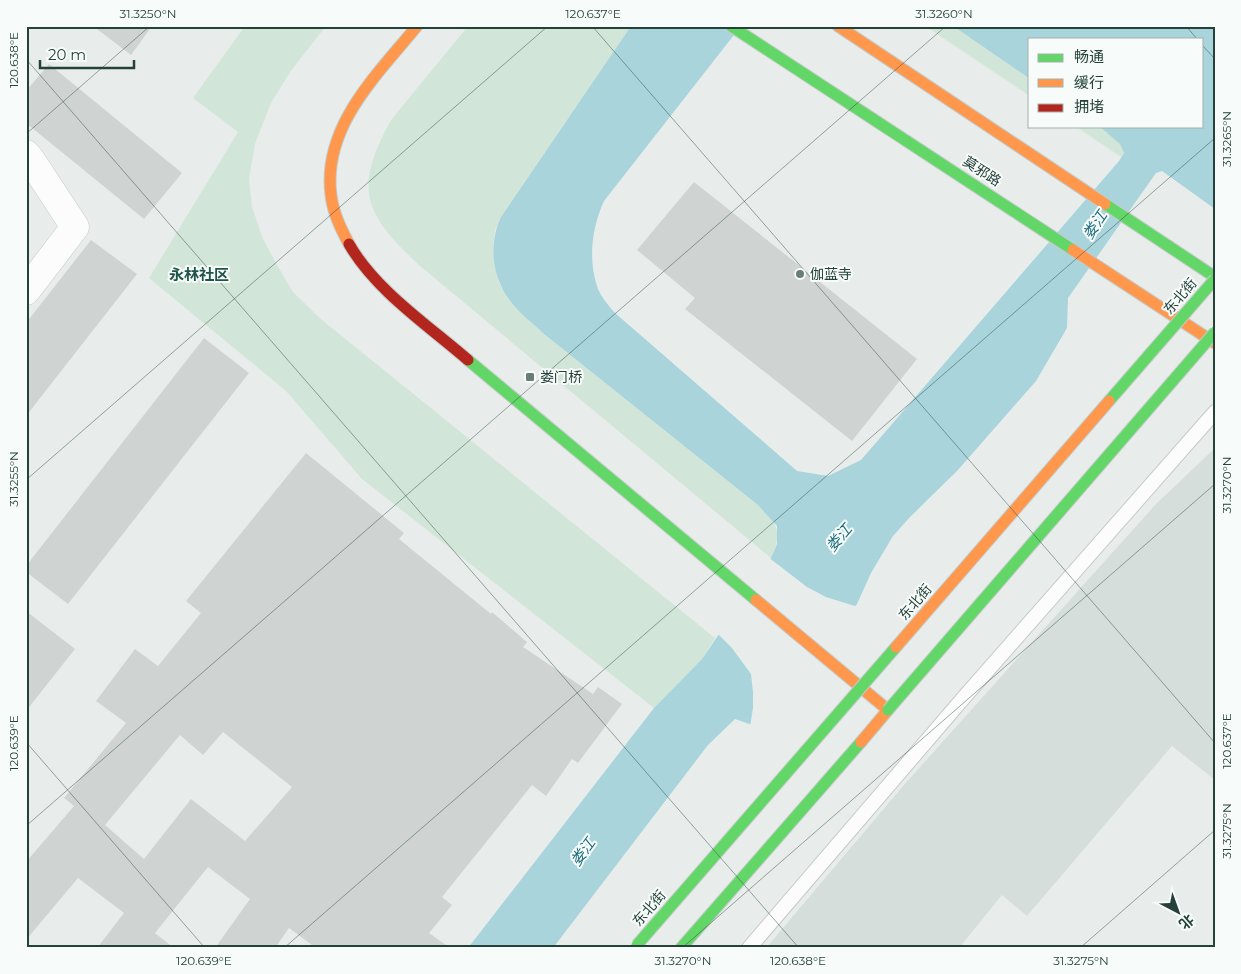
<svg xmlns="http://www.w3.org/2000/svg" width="1241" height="974" viewBox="0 0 1241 974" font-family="Montserrat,'Noto Sans SC',sans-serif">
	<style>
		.built { fill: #d6dedb }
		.green { fill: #d1e6d8 }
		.water { fill: #a9d4db }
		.pier { fill: #e8edeb }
		.building { fill: #cfd4d2; fill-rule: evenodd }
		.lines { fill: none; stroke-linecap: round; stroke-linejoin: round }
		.lane-casing { stroke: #c5cac8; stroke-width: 16 }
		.street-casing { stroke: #c5cac8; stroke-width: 29 }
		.fast-casing { stroke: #c3cbc8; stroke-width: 13 }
		.slow-casing { stroke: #c3cbc8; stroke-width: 13 }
		.jam-casing { stroke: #c3cbc8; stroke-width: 13 }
		.lane { stroke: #fcfcfc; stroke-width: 14 }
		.street { stroke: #fcfcfc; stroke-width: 28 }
		.fast { stroke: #63d668; stroke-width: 11 }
		.slow { stroke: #ff974d; stroke-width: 11 }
		.jam { stroke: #b3261e; stroke-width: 11 }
		.fast-bridge-casing { stroke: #c3cbc8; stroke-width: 13; stroke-linecap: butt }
		.slow-bridge-casing { stroke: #c3cbc8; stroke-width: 13; stroke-linecap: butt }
		.fast-bridge { stroke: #63d668; stroke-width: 11 }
		.slow-bridge { stroke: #ff974d; stroke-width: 11 }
		.ticks { fill: none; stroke: #24423a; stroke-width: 1; stroke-opacity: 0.45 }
		.poi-dot { fill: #697e78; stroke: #f7fbf9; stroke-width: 2 }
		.labels { text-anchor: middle; stroke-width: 4; stroke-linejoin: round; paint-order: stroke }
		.street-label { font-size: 14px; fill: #24423a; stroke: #f7fbf9 }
		.poi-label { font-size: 14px; fill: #24423a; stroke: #f7fbf9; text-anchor: start }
		.water-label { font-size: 15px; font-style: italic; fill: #1c6f80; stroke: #f7fbf9 }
		.neighbourhood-label { font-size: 15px; font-weight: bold; fill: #1f5548; stroke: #f7fbf9 }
		.neatline { fill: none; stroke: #24423a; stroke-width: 2 }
		.ticks-label { font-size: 12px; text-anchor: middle; fill: #24423a }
	</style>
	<rect width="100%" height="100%" fill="#e8edeb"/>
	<path class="built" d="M1215 448V780L1172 746 1027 916 1002 895 959 948H766L903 786 1156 504Z"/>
	<path class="green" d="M245 26H326L290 72 271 103 255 144 249 179 252 207 263 239 277 265 293 292 322 320 715 638 702 659 654 708 362 479 286 391 149 278 238 132 193 98Z
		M468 26H631L501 217 495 230 493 245 495 265 499 282 510 301 544 334 758 505C778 526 783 530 771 558L420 266C365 214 352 191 391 120Z
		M925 26H953L1030 79V96Z
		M1075 126H1099L1120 143 1124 153 1121 157Z"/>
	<path class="water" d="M631 26H741L604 201C592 227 588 259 597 286 600 296 608 305 615 313L797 471 828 476 861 460 1119 161 1124 153 1120 144 1099 126H1202V39H1030V79L953 26H1215V209L1162 171 1156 173 1068 298 1067 328 1036 381 957 471 910 517 893 536 871 573 857 604 755 726 735 719 708 745 553 948H468L654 708 702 659 771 558 777 544V526L758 505 544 334C533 323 520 314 511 302 492 278 488 244 501 217Z"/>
	<path class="pier" d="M768 557 807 587 826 597 858 607 755 729 750 727 753 708V692L751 674 732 648 716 632Z"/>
	<path class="building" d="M93 26H152L131 55Z
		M49 64 182 173 144 219 26 123V91Z
		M694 182 917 359 852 441 685 309 695 298 637 250Z
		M91 240 137 274 26 416V323Z
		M204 338 249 373 68 604 26 572V566Z
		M306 453 404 533 399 539 491 614 492 612 527 642 523 647 593 694 598 687 622 704 578 763 572 759 546 796 532 785 442 897 452 905 429 933 450 948H316L289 928 275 948H215L250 899 208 867 155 933 174 948H97L124 913 78 878 26 940V862L74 806 64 798 126 723 96 701 135 649 158 666 201 613 186 601ZM223 732 292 787 245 841 191 799 144 859 105 825 180 735 203 755Z
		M26 611 75 649 26 711Z"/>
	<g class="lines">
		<g class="lane-casing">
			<path id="lane" d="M749 948 966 695 1215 412"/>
		</g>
		<g class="street-casing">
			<path id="street" d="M26 154 31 160 75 227 26 291"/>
		</g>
		<g class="fast-casing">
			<path id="fast" d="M731 26 1073 250
				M1105 204 1215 277
				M468 360 756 600
				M681 948 861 742"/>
		</g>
		<g class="slow-casing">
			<path id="slow" d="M838 26 1105 204
				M349 244C341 229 333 213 331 195 322 126 378 74 417 26
				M1073 250 1215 343
				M756 600 888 710 861 742"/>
		</g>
		<g class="jam-casing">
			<path id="jam" d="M349 244C375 290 429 326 468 360"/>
		</g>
		<use href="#lane" class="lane"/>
		<use href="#street" class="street"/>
		<use href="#fast" class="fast"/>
		<use href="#slow" class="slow"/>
		<use href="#jam" class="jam"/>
		<g class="fast-bridge-casing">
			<path id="fast-bridge" d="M1109 401 1215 279
				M888 710 1215 332
				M637 945 896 647"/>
		</g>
		<g class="slow-bridge-casing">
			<path id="slow-bridge" d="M896 647 1109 401"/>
		</g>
		<use href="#fast-bridge" class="fast-bridge"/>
		<use href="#slow-bridge" class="slow-bridge"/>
	</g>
	<path class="ticks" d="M592 26 1215 743M1186 26 1197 39M1202 45 1215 59M26 59 799 948M26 134 150 26M26 480 548 26M26 742 205 948M26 826 946 26M284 948 1215 138M682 948 1215 484M1080 948 1215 830"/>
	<g class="poi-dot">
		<circle cx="800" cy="274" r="5"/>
		<rect x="525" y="372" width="10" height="10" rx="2.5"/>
	</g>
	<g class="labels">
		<g class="street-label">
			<text transform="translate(982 171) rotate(33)" y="5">莫邪路</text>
			<text transform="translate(1180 296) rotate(-49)" y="5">东北街</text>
			<text transform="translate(915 602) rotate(-49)" y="5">东北街</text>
			<text transform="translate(649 908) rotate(-49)" y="5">东北街</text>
		</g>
		<g class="poi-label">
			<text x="810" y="279">伽蓝寺</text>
			<text x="540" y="382">娄门桥</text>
		</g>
		<g class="water-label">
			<text transform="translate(1095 225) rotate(-56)" y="5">娄江</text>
			<text transform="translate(839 538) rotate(-49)" y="5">娄江</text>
			<text transform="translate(583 852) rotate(-54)" y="5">娄江</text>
		</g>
		<g class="neighbourhood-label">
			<text x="199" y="280">永林社区</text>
		</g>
	</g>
	<rect width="1241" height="974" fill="none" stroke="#f7fbf9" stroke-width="55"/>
	<rect x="1028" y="38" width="175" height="90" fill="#f7fbf9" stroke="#a3b1ad"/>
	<rect x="1038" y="54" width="25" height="8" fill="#63d668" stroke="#a3b1ad"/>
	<text x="1074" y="62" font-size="15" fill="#24423a">畅通</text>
	<rect x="1038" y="79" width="25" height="8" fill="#ff974d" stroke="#a3b1ad"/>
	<text x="1074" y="88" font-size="15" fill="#24423a">缓行</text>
	<rect x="1038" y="104" width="25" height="8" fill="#b3261e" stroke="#a3b1ad"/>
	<text x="1074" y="112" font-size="15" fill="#24423a">拥堵</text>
	<g transform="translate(1178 912) rotate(139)" stroke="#f7fbf9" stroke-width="4" paint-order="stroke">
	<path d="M0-4L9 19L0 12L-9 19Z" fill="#24423a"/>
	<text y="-8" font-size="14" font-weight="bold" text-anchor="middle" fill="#24423a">北</text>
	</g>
	<path d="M40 60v8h94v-8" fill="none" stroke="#24423a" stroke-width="2.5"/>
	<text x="48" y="60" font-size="15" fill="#24423a" stroke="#f7fbf9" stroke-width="4" paint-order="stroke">20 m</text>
	<rect x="28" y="28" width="1186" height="918" class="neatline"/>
	<g class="ticks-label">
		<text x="148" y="18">31.3250°N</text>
		<text x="593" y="18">120.637°E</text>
		<text x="944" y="18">31.3260°N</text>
		<text transform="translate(14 60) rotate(-90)" y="4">120.638°E</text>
		<text transform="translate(1227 139) rotate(-90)" y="4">31.3265°N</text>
		<text transform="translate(14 479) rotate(-90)" y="4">31.3255°N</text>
		<text transform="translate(1227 485) rotate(-90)" y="4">31.3270°N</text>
		<text transform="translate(1227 741) rotate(-90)" y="4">120.637°E</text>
		<text transform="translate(14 743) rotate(-90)" y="4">120.639°E</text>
		<text transform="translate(1227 831) rotate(-90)" y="4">31.3275°N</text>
		<text x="204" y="965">120.639°E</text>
		<text x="683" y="965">31.3270°N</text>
		<text x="798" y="965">120.638°E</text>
		<text x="1081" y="965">31.3275°N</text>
	</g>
</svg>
